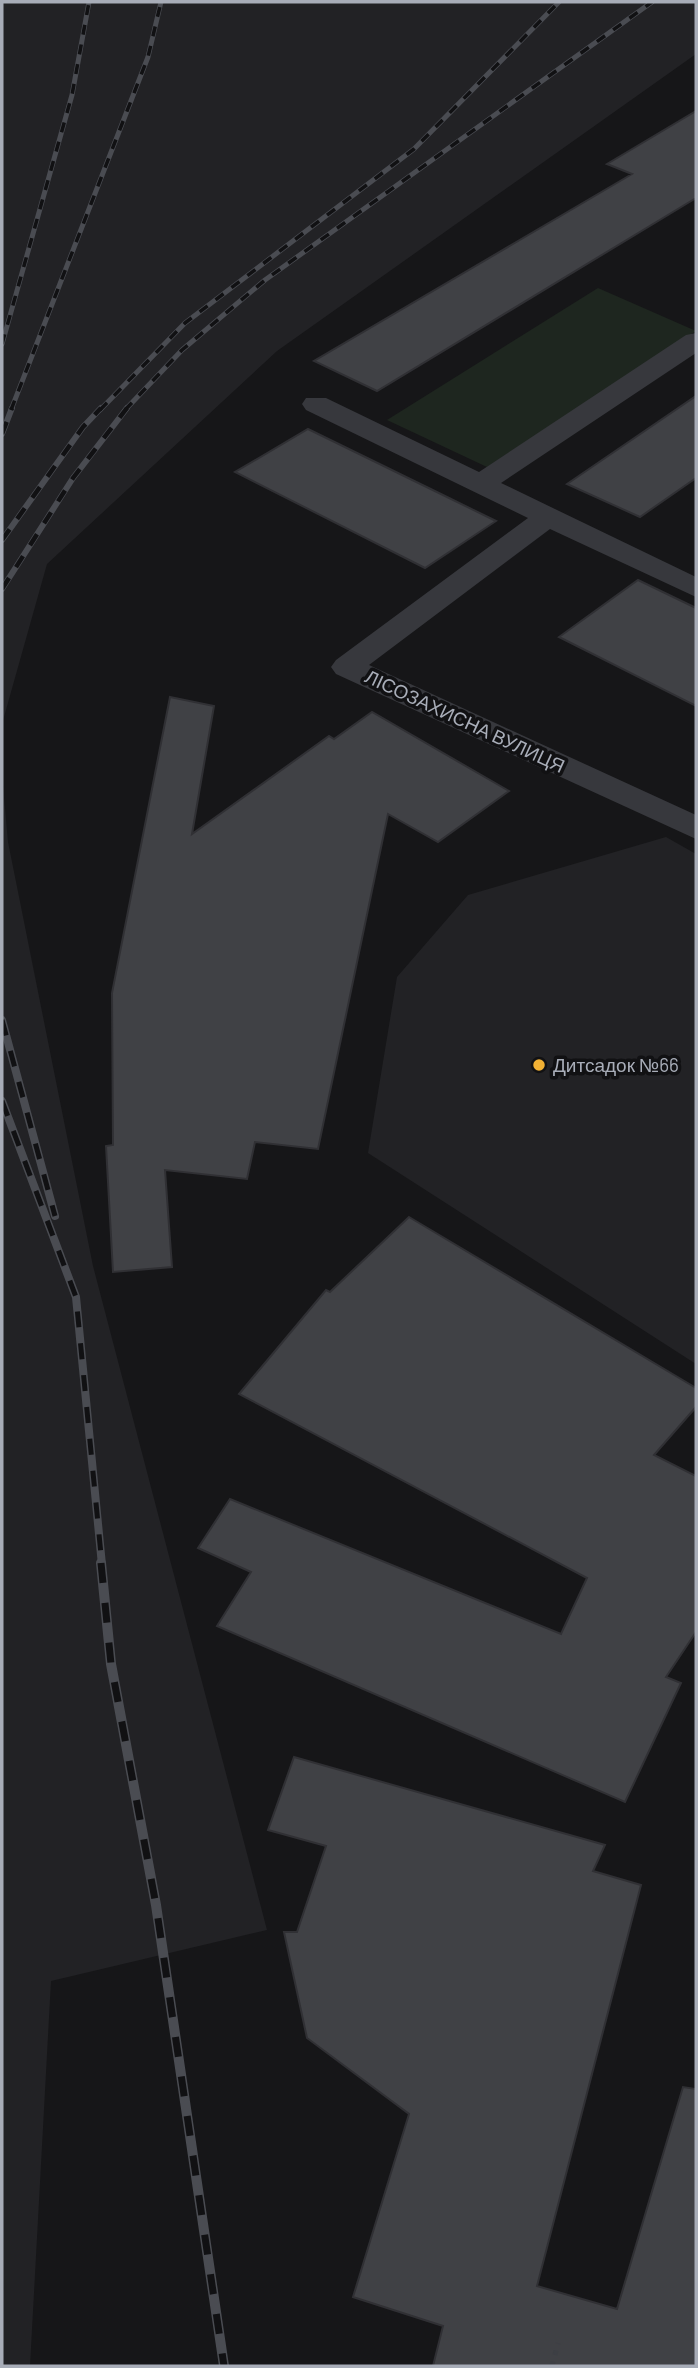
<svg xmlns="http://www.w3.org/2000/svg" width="698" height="2368" viewBox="0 0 698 2368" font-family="Barlow,sans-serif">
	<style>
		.built { fill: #222225 }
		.green { fill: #1e261f }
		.building { fill: #404145; stroke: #303034; stroke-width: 2 }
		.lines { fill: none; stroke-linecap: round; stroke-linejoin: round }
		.path { stroke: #3d3f44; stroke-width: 5; stroke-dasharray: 4.5 7; stroke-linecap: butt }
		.minor { fill: #37383d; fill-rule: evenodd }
		.rail-far3-casing { stroke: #4a4c52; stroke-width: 5 }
		.rail-far2-casing { stroke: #4a4c52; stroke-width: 6 }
		.rail-far1-casing { stroke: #4a4c52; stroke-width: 8 }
		.rail-casing { stroke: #4a4c52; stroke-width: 10 }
		.rail-far3 { stroke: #111113; stroke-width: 3.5; stroke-dasharray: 10; stroke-linecap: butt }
		.rail-far2 { stroke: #111113; stroke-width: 4.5; stroke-dasharray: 13; stroke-linecap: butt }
		.rail-far1 { stroke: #111113; stroke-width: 5; stroke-dasharray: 16; stroke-linecap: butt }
		.rail { stroke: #111113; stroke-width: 7; stroke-dasharray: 20; stroke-linecap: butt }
		.poi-dot { fill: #f2b134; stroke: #111113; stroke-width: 2.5 }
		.labels { text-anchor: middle; stroke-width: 7; stroke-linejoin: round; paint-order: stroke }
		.street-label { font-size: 19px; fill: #a8adb8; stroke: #111113 }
		.poi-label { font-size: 19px; fill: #a8adb8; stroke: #111113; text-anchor: start }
	</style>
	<rect width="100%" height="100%" fill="#161618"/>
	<path class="built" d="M2 2H696V54L277 351 47 564 2 724Z
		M2 775 8 842 93 1266 267 1930 51 1981 30 2366H2Z
		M666 837 696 854V1364L368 1153 397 977 468 895Z"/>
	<path class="green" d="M598 288 696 331 487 467 387 420Z"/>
	<path class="building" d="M696 111V198L377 391 314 361 632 174 607 164Z
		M696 396V478L640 517 567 484Z
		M308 429 445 496 496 521 425 568 235 472Z
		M638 580 696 608V706L559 637Z
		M170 697 214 706 192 834 329 736 334 739 372 712 509 791 438 842 388 814 318 1149 255 1142 247 1179 165 1170 172 1267 113 1272 106 1146 113 1145 112 993Z
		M409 1217 696 1388V1407L654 1455 696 1476V1632L666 1677 681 1683 625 1802 217 1626 251 1572 198 1548 230 1499 561 1634 587 1578 239 1394 326 1290 330 1292Z
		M294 1757 605 1845 593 1871 641 1885 537 2286 617 2309 683 2087 696 2089V2366H433L443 2326 353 2297 409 2114 307 2038 284 1932H297L326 1846 268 1830Z"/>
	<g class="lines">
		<path class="path" d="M552 2366 558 2343"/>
		<path class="minor" d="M696 333V353L501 483 696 577V597L550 529 369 665 696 815V839L336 674 331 667 336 660 528 518 306 410 302 404 306 398H326L479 472 686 335Z"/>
		<g class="rail-far3-casing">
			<path id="rail-far3" d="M2 344 72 95 89 2
				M11 410 148 57 161 2
				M100 410 185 323 414 149 559 2
				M125 410 182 350 265 280 652 2"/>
		</g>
		<g class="rail-far2-casing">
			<path id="rail-far2" d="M2 434 12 408
				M2 540 83 427 101 408
				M2 589 73 478 127 408"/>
		</g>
		<g class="rail-far1-casing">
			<path id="rail-far1" d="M2 1020 55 1216
				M2 1101 76 1297 102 1565"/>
		</g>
		<g class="rail-casing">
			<path id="rail" d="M101 1563 111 1664 156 1905 224 2366"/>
		</g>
		<use href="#rail-far3" class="rail-far3"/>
		<use href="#rail-far2" class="rail-far2"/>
		<use href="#rail-far1" class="rail-far1"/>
		<use href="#rail" class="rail"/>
	</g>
	<circle class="poi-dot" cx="539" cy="1065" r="7"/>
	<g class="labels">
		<g class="street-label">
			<text transform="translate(465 721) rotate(25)" y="7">ЛІСОЗАХИСНА ВУЛИЦЯ</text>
		</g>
		<g class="poi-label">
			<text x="553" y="1072">Дитсадок №66</text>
		</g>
	</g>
	<rect width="698" height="2368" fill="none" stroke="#a8adb8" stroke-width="7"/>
</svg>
